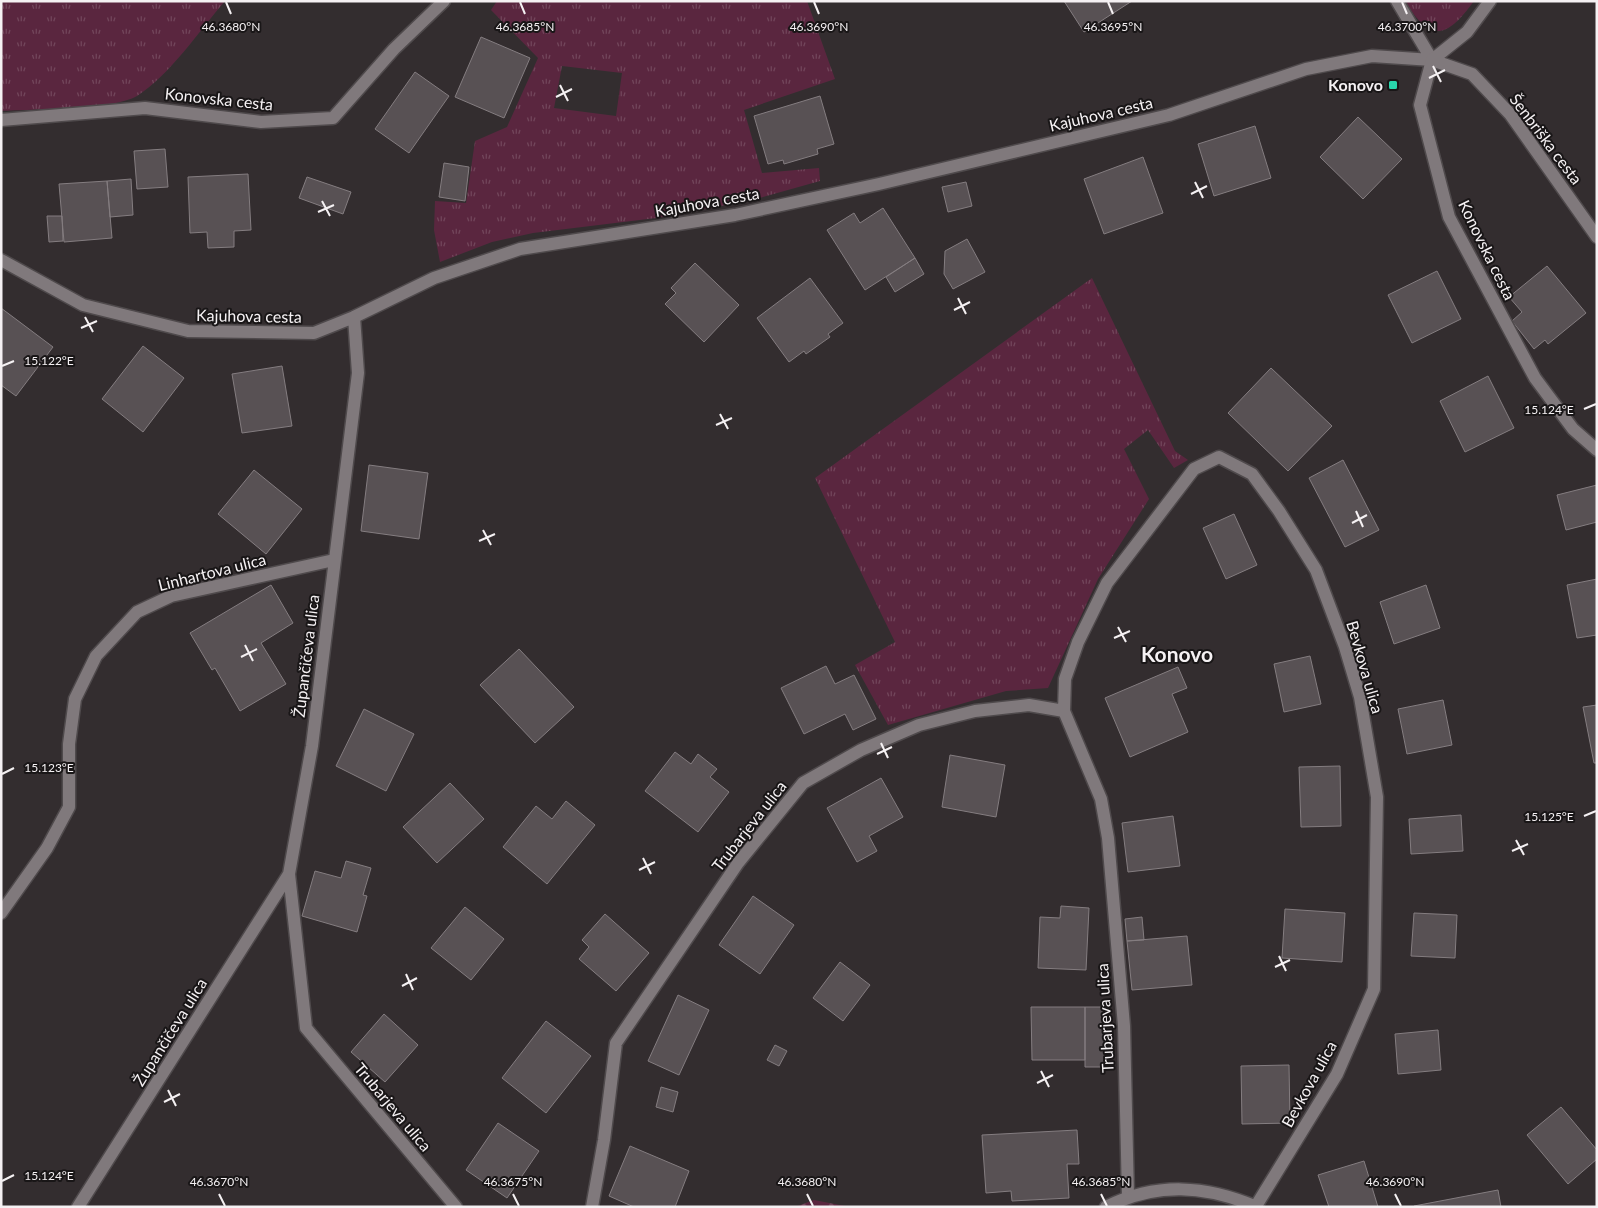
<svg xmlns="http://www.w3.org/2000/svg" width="1598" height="1208" viewBox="0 0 1598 1208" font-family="Lato,sans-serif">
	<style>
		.grass { fill: url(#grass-tufts); fill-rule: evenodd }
		.forest { fill: url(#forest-firs) }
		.building { fill: #585154; stroke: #847d80 }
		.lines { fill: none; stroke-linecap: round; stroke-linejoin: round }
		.street-casing { stroke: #4f4a4c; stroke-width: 15 }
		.secondary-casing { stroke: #4f4a4c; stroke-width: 15 }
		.street { stroke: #80797c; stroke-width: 12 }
		.secondary { stroke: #80797c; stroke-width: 12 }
		.ticks { fill: none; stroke: #f5f1f3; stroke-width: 2 }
		.poi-dot { fill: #29d5ac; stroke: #191617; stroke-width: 2 }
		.labels { text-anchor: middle; stroke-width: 4; stroke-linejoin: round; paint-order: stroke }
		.poi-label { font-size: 16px; font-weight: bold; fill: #f5f1f3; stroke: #191617; text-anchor: end }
		.street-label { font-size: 16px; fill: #f5f1f3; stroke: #191617 }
		.district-label { font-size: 21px; font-weight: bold; fill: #f5f1f3; stroke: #191617 }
		.ticks-label { font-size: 12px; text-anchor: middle; fill: #f5f1f3; stroke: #191617; stroke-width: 4; stroke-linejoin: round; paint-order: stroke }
	</style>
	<defs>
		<pattern id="grass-tufts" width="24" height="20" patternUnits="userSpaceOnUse" patternTransform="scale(1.25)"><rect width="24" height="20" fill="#5a263f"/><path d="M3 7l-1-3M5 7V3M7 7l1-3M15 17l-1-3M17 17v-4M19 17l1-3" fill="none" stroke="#72465b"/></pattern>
		<pattern id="forest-firs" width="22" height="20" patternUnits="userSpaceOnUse" patternTransform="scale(1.25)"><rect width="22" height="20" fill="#5a263f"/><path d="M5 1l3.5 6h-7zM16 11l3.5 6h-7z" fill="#72465b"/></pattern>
	</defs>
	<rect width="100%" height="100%" fill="#332d2f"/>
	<path class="grass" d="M1 1H225C201 29 168 77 137 96 113 110 32 109 1 111Z
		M497 1H807L835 79 744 110 762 173 819 168 820 181 752 200 656 218 533 233 492 242 440 262 434 230 435 201 466 203 475 141 507 127 538 58 491 10ZM562 66 622 73 616 116 554 108Z
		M1405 1H1474C1447 38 1431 44 1405 1Z
		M1092 278 1175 451 1188 460 1174 468 1148 430 1124 449 1149 499 1098 579 1048 688 1006 691 888 725 855 665 895 642 815 478Z"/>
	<path class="forest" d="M814 1200 850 1207H795Z"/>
	<path class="building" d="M1064 1H1132L1084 32Z
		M481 37 530 58 504 118 455 97Z
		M415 72 449 96 409 153 375 129Z
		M820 96 834 144 817 149 818 154 784 164 783 160 768 164 754 116Z
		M1358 117 1402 159 1363 199 1320 157Z
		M1255 126 1271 178 1214 196 1198 144Z
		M165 149 168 187 137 189 134 151Z
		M1143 157 1163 213 1104 234 1084 179Z
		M444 163 469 167 465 201 439 197Z
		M248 174 251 230 234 231V247L208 248 207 232 190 233 188 177Z
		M307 177 351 192 343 214 299 198Z
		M131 179 133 215 110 217 107 181Z
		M107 181 112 238 64 242 59 184Z
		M966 182 972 206 948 212 942 187Z
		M883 208 915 258 865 290 827 230 854 213 860 223Z
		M47 216H62L63 241 49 242Z
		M967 239 985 272 953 289 944 274 945 251Z
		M915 258 924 274 895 292 886 277Z
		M695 263 739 305 704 342 665 304 676 293 671 288Z
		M1547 266 1586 313 1548 344 1545 340 1534 349 1512 321 1522 312 1509 297Z
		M1437 271 1461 319 1412 343 1388 295Z
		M810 278 843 323 828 334 830 337 806 354 804 351 789 362 757 318Z
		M1 308 53 347 16 396 1 385Z
		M143 346 184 378 143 432 102 399Z
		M282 366 292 426 242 433 232 374Z
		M1271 368 1332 426 1288 471 1228 413Z
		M1488 376 1514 428 1465 452 1440 401Z
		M1343 460 1379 530 1345 547 1309 478Z
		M369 465 428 473 419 539 361 531Z
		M254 470 302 509 266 554 218 514Z
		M1597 485V522L1566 530 1557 495Z
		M1234 514 1257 565 1226 579 1203 528Z
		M1597 579V635L1577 638 1567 585Z
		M271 585 293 623 261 643 286 684 240 711 215 668 212 670 190 633Z
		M1426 585 1440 628 1394 644 1380 602Z
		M519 649 574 707 535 743 480 685Z
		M1310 656 1321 704 1284 712 1274 664Z
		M826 666 835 684 854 675 876 719 853 730 845 714 804 734 781 688Z
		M1178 667 1187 688 1172 694 1188 732 1130 757 1105 698Z
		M1443 700 1452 745 1407 754 1398 709Z
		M1597 705V763H1594L1583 707Z
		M364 709 414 734 386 791 336 766Z
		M675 752 691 764 698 754 717 769 710 777 729 792 698 832 645 791Z
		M950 755 1005 765 996 817 942 807Z
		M1340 766 1341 826 1301 827 1299 767Z
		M881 778 903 817 869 836 877 851 857 862 827 808Z
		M450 783 484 819 437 863 403 827Z
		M566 801 595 825 547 884 503 847 536 806 552 819Z
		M1461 815 1463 851 1411 854 1409 819Z
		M1173 816 1180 866 1128 872 1122 823Z
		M346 861 371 868 363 895 367 896 357 932 302 916 315 871 341 878Z
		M753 896 794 925 760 974 719 945Z
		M1061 906 1089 908 1086 970 1038 968 1040 917 1060 918Z
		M465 907 504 939 471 980 431 948Z
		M1285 909 1345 913 1342 962 1282 958Z
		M1414 913 1457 915 1455 958 1411 956Z
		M605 914 649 953 616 991 579 959 589 947 582 940Z
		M1142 917 1144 940 1127 941 1125 919Z
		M1187 936 1192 985 1132 990 1127 941Z
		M840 962 870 985 843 1021 813 998Z
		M678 995 709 1010 679 1075 648 1061Z
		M1031 1007H1085V1060H1032Z
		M1085 1007H1105L1106 1067H1085Z
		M384 1014 418 1045 385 1082 351 1052Z
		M546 1021 591 1056 546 1113 502 1078Z
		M1438 1030 1441 1070 1398 1074 1395 1034Z
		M775 1045 787 1051 779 1066 767 1060Z
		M1289 1065 1290 1123 1242 1124 1241 1066Z
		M661 1087 678 1092 673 1112 656 1107Z
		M1561 1107 1597 1150V1159L1568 1184 1527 1135Z
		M498 1123 539 1151 507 1198 466 1170Z
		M1077 1130 1079 1164H1067L1069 1198 1012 1201 1011 1191 986 1193 982 1135Z
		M630 1146 689 1171 675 1207H634L609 1196Z
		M1364 1161 1378 1207H1329L1318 1175Z
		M1498 1190 1501 1207H1414V1206Z"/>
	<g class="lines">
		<g class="street-casing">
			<path id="street" d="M1397 1 1432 60
				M1 120 145 108 261 122 333 118 394 49 444 1
				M1 260 83 305 188 331 314 333 354 317 434 278 520 249 735 215 879 184 1169 115 1306 69 1372 56 1432 60
				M354 317 358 373 312 746 289 874 306 1028 456 1207
				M1064 711 1065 679 1078 642 1107 583 1194 469 1219 457 1252 474 1279 511 1316 570 1345 647 1360 697 1377 797 1374 989 1337 1074 1256 1206
				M1 913 47 848 69 807V744L75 699 96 656 137 612 171 596 334 560
				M78 1207 289 874
				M592 1207 604 1140 616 1043 738 863 803 783 861 750 919 725 975 711 1029 705 1064 711 1101 799 1108 838 1124 1026 1128 1196"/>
		</g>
		<g class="secondary-casing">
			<path id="secondary" d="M1490 1 1467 32 1432 60 1420 105 1449 217 1535 378 1573 429 1597 450
				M1432 60 1472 74 1510 114 1597 237
				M1106 1207C1157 1182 1205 1185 1257 1207"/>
		</g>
		<use href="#street" class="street"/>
		<use href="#secondary" class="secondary"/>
	</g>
	<path class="ticks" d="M226 2 231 14M520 2 525 14M814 2 819 14M1108 2 1113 14M1402 2 1407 14M1433 66 1441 82M1429 78 1445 70M560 85 568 101M556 97 572 89M1195 182 1203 198M1191 194 1207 186M322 201 330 216M318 212 334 205M958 298 966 314M954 310 970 302M85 317 93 332M81 328 97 321M2 366 14 361M1584 409 1596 404M720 414 728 429M716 425 732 418M1356 511 1363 527M1352 523 1367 515M483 530 491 545M479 541 495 534M1118 627 1126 642M1114 638 1130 631M245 645 253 661M241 657 257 649M881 743 888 758M877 754 892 747M2 774 14 768M1584 816 1596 811M1516 840 1524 855M1512 851 1528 844M643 858 651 874M639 870 655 862M1279 956 1286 971M1275 967 1290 960M406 974 413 990M402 986 417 978M1041 1071 1049 1087M1037 1083 1053 1075M168 1090 176 1106M164 1102 180 1094M2 1181 14 1175M219 1194 225 1206M513 1194 519 1206M807 1194 813 1206M1101 1194 1107 1206M1395 1194 1401 1206"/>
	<rect class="poi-dot" x="1388" y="80" width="10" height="10" rx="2.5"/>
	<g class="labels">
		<g class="poi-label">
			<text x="1383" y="91">Konovo</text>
		</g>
		<g class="street-label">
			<text transform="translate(219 99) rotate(6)" y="6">Konovska cesta</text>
			<text transform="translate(1101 114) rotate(-13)" y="6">Kajuhova cesta</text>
			<text transform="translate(1546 139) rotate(53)" y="6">Šenbriška cesta</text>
			<text transform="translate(707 202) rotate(-10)" y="6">Kajuhova cesta</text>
			<text transform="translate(1487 250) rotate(64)" y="6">Konovska cesta</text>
			<text transform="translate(249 316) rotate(1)" y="6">Kajuhova cesta</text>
			<text transform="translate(212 572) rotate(-14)" y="6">Linhartova ulica</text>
			<text transform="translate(306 656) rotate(-83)" y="6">Župančičeva ulica</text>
			<text transform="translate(1365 667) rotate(74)" y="6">Bevkova ulica</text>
			<text transform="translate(749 826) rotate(-52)" y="6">Trubarjeva ulica</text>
			<text transform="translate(1105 1018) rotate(-93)" y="6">Trubarjeva ulica</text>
			<text transform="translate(170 1032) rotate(-58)" y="6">Župančičeva ulica</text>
			<text transform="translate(1309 1084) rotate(-61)" y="6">Bevkova ulica</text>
			<text transform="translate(393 1107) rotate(50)" y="6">Trubarjeva ulica</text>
		</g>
		<g class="district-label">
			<text x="1177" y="662">Konovo</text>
		</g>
	</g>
	<g class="ticks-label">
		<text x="231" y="31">46.3680°N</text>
		<text x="525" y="31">46.3685°N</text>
		<text x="819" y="31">46.3690°N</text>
		<text x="1113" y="31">46.3695°N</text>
		<text x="1407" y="31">46.3700°N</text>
		<text x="49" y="365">15.122°E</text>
		<text x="1549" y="414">15.124°E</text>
		<text x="49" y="772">15.123°E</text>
		<text x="1549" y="821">15.125°E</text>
		<text x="49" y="1180">15.124°E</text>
		<text x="219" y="1186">46.3670°N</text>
		<text x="513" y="1186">46.3675°N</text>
		<text x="807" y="1186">46.3680°N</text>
		<text x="1101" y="1186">46.3685°N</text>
		<text x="1395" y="1186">46.3690°N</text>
	</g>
	<rect width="1598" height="1208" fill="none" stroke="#f5f1f3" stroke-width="5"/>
</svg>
